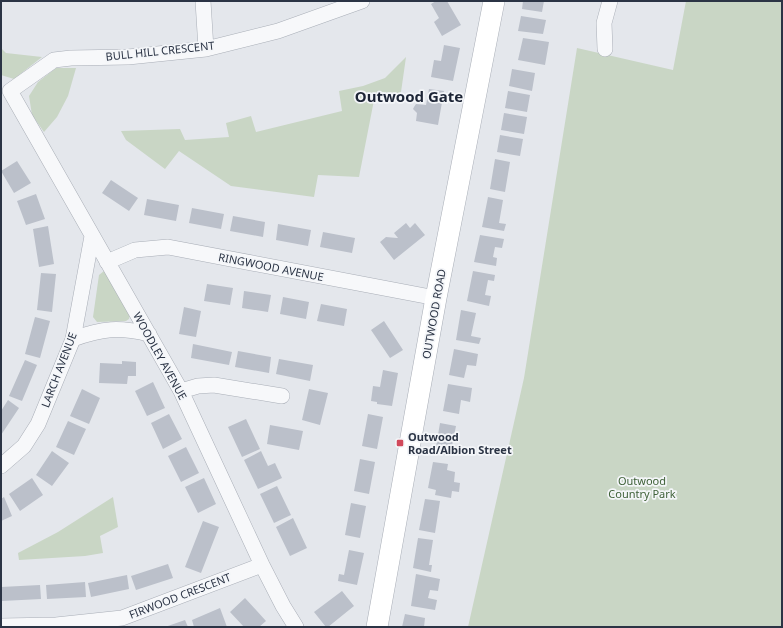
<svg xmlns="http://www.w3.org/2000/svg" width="783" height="628" viewBox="0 0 783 628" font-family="'Noto Sans',sans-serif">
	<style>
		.green { fill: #c9d6c5 }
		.building { fill: #bbc0ca }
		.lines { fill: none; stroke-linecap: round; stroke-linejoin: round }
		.street-casing { stroke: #a9aeb7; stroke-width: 16 }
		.secondary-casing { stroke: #a9aeb7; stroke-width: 22 }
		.street { stroke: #f7f8fa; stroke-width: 15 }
		.secondary { stroke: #fff; stroke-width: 21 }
		.poi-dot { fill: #d1495b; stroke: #f4f6f9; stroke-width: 1.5 }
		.labels { text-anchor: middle; stroke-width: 3.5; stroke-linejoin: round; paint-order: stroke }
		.street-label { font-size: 11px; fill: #2b3445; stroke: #f4f6f9 }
		.poi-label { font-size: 11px; font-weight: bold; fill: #2b3445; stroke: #f4f6f9; text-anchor: start }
		.park-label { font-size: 11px; fill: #3f6138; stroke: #f4f6f9 }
		.district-label { font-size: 15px; font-weight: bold; fill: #1d2536; stroke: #f4f6f9 }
	</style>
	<rect width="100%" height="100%" fill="#e4e7ec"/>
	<path class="green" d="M686 1H782V627H468L524 378 577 48 673 70Z
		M1 48 6 53 42 57 14 79 1 75Z
		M406 57 400 99 375 95 359 177 318 175 314 197 231 186 179 151 165 169 126 140 121 131 180 129 185 140 229 137 226 123 251 116 256 132 342 111 339 91 363 86 385 78Z
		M56 68H76L68 96 57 117 44 132 32 115 29 96 38 82Z
		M104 271 107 272 130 314 129 319 126 321 97 322 93 317 99 275Z
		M113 497 118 527 100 536 103 553 85 556 19 560 18 553 58 532Z"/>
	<path class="building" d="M436 1H447L461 25 442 36 434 22 439 18 431 4Z
		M523 1H544L542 12 522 9Z
		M521 16 546 20 543 34 518 31Z
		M523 38 549 42 545 65 518 60Z
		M444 45 460 48 453 81 431 77 434 60 441 61Z
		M512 69 535 73 532 91 509 86Z
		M429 89 444 91 438 125 416 121 417 113 413 109 414 107 416 104 426 105Z
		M508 91 530 95 527 112 505 108Z
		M504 113 527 117 524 134 501 130Z
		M500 135 523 139 520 156 497 152Z
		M495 159 510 162 505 192 490 189Z
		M17 161 31 183 14 193 1 171Z
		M111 180 138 198 129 211 102 193Z
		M36 194 45 219 26 225 17 201Z
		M488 197 503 200 499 223 506 224 504 231 482 227Z
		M147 199 179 205 176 221 144 215Z
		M192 208 224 214 221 229 189 223Z
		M233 216 265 222 263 237 230 231Z
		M406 223 410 228 415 223 425 235 394 260 380 242 386 237 397 238H398L394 233Z
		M278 224 311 230 308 246 276 240Z
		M48 226 54 264 39 267 33 229Z
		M323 232 355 238 352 253 320 247Z
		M480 235 504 239 502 248 495 247 493 257 497 258 496 266 474 262Z
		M473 271 495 275 494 281 488 280 485 295 491 296 489 306 467 301Z
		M41 273 56 274 52 312 37 310Z
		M207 284 233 288 230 305 204 301Z
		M244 291 271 295 268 312 242 308Z
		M283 297 309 302 306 319 280 314Z
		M321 304 347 309 344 326 317 321Z
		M184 307 201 311 196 337 179 334Z
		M461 310 476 313 471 336 481 338 479 344 456 340Z
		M35 317 50 321 40 358 25 354Z
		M384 321 403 350 390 358 371 330Z
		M193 344 232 352 229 365 191 358Z
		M454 349 478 354 476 366 467 365 464 378 449 375Z
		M238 351 271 357 269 373 235 367Z
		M279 359 313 365 310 381 276 374Z
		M25 360 37 365 22 401 9 396Z
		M122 361 136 362V376H128L127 384 99 383 100 363 122 364Z
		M383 370 398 373 392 406 377 404V402L371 401 373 386 380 387Z
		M153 382 165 408 147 416 135 391Z
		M448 384 472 388 470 402 461 400 459 414 443 411Z
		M82 389 100 398 89 424 70 416Z
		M309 389 328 393 320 425 302 420Z
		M8 400 19 408 1 435V411Z
		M169 414 182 439 163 449 151 423Z
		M368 414 383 417 377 449 362 446Z
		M246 419 260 449 242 457 228 427Z
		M68 421 86 429 74 455 56 447Z
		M440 423 456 426 450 456 435 453Z
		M270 425 303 431 299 450 267 444Z
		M186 447 199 473 181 482 168 456Z
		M52 451 69 463 52 486 36 475Z
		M261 451 268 466 275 463 282 478 258 489 244 460Z
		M360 459 375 462 369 494 354 491Z
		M433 462 448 464 447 470 455 472 454 482 460 483 459 492 452 491 451 498 435 495 436 490 428 488Z
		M32 478 43 495 20 511 9 494Z
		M204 478 216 504 198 513 185 487Z
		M277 486 291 515 274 523 260 494Z
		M4 497 12 516 1 521V499Z
		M425 499 440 501 435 533 419 530Z
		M351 503 366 506 360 538 345 535Z
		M293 518 307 548 290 556 276 527Z
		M203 521 219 527 201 573 185 567Z
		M418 538 433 540 429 565H432L431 572 413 568Z
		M349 550 364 553 357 585 338 581 339 574 344 575Z
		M168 564 173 578 136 590 131 576Z
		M416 574 440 579 438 591 430 590 428 598 437 600 435 610 411 606Z
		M127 575 129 589 91 597 88 583Z
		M85 582 86 597 47 599 46 585Z
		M40 585 41 599 2 601 1 587Z
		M342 591 354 606 328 627H326L314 612Z
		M245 598 266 621 259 627H244L230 612Z
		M220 608 227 627H194L192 620Z
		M405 614 425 618 424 627H402Z
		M185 620 188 627H165Z"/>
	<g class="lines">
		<g class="street-casing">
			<path id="street" d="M203 1 206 49
				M605 49 604 23 610 1
				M10 91 181 391 262 565 283 606 296 627
				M10 91 54 60 71 58 128 57 206 49 278 31 362 1
				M107 262 135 250 168 247 436 298
				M73 339C103 328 119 327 149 334
				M181 391 198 386 214 385 282 396
				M1 466 24 446 38 424 73 339 92 236
				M1 626 56 625 122 618 262 565"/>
		</g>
		<g class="secondary-casing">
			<path id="secondary" d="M377 627 436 298 494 1"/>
		</g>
		<use href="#street" class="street"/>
		<use href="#secondary" class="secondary"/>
	</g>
	<rect class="poi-dot" x="396" y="439" width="8" height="8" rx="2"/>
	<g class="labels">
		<g class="street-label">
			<text transform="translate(160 51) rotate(-6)" y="4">BULL HILL CRESCENT</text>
			<text transform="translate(271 267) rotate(11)" y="4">RINGWOOD AVENUE</text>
			<text transform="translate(434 314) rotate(-80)" y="4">OUTWOOD ROAD</text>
			<text transform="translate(160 356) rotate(61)" y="4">WOODLEY AVENUE</text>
			<text transform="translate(59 370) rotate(-69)" y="4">LARCH AVENUE</text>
			<text transform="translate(180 596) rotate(-21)" y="4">FIRWOOD CRESCENT</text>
		</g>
		<g class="poi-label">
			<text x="408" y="441">Outwood<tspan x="408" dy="13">Road/Albion Street</tspan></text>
		</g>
		<g class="park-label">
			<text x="642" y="485">Outwood<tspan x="642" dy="13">Country Park</tspan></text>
		</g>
		<g class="district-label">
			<text x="409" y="102">Outwood Gate</text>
		</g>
	</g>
	<rect width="783" height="628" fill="none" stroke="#2b3445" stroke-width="4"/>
</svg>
